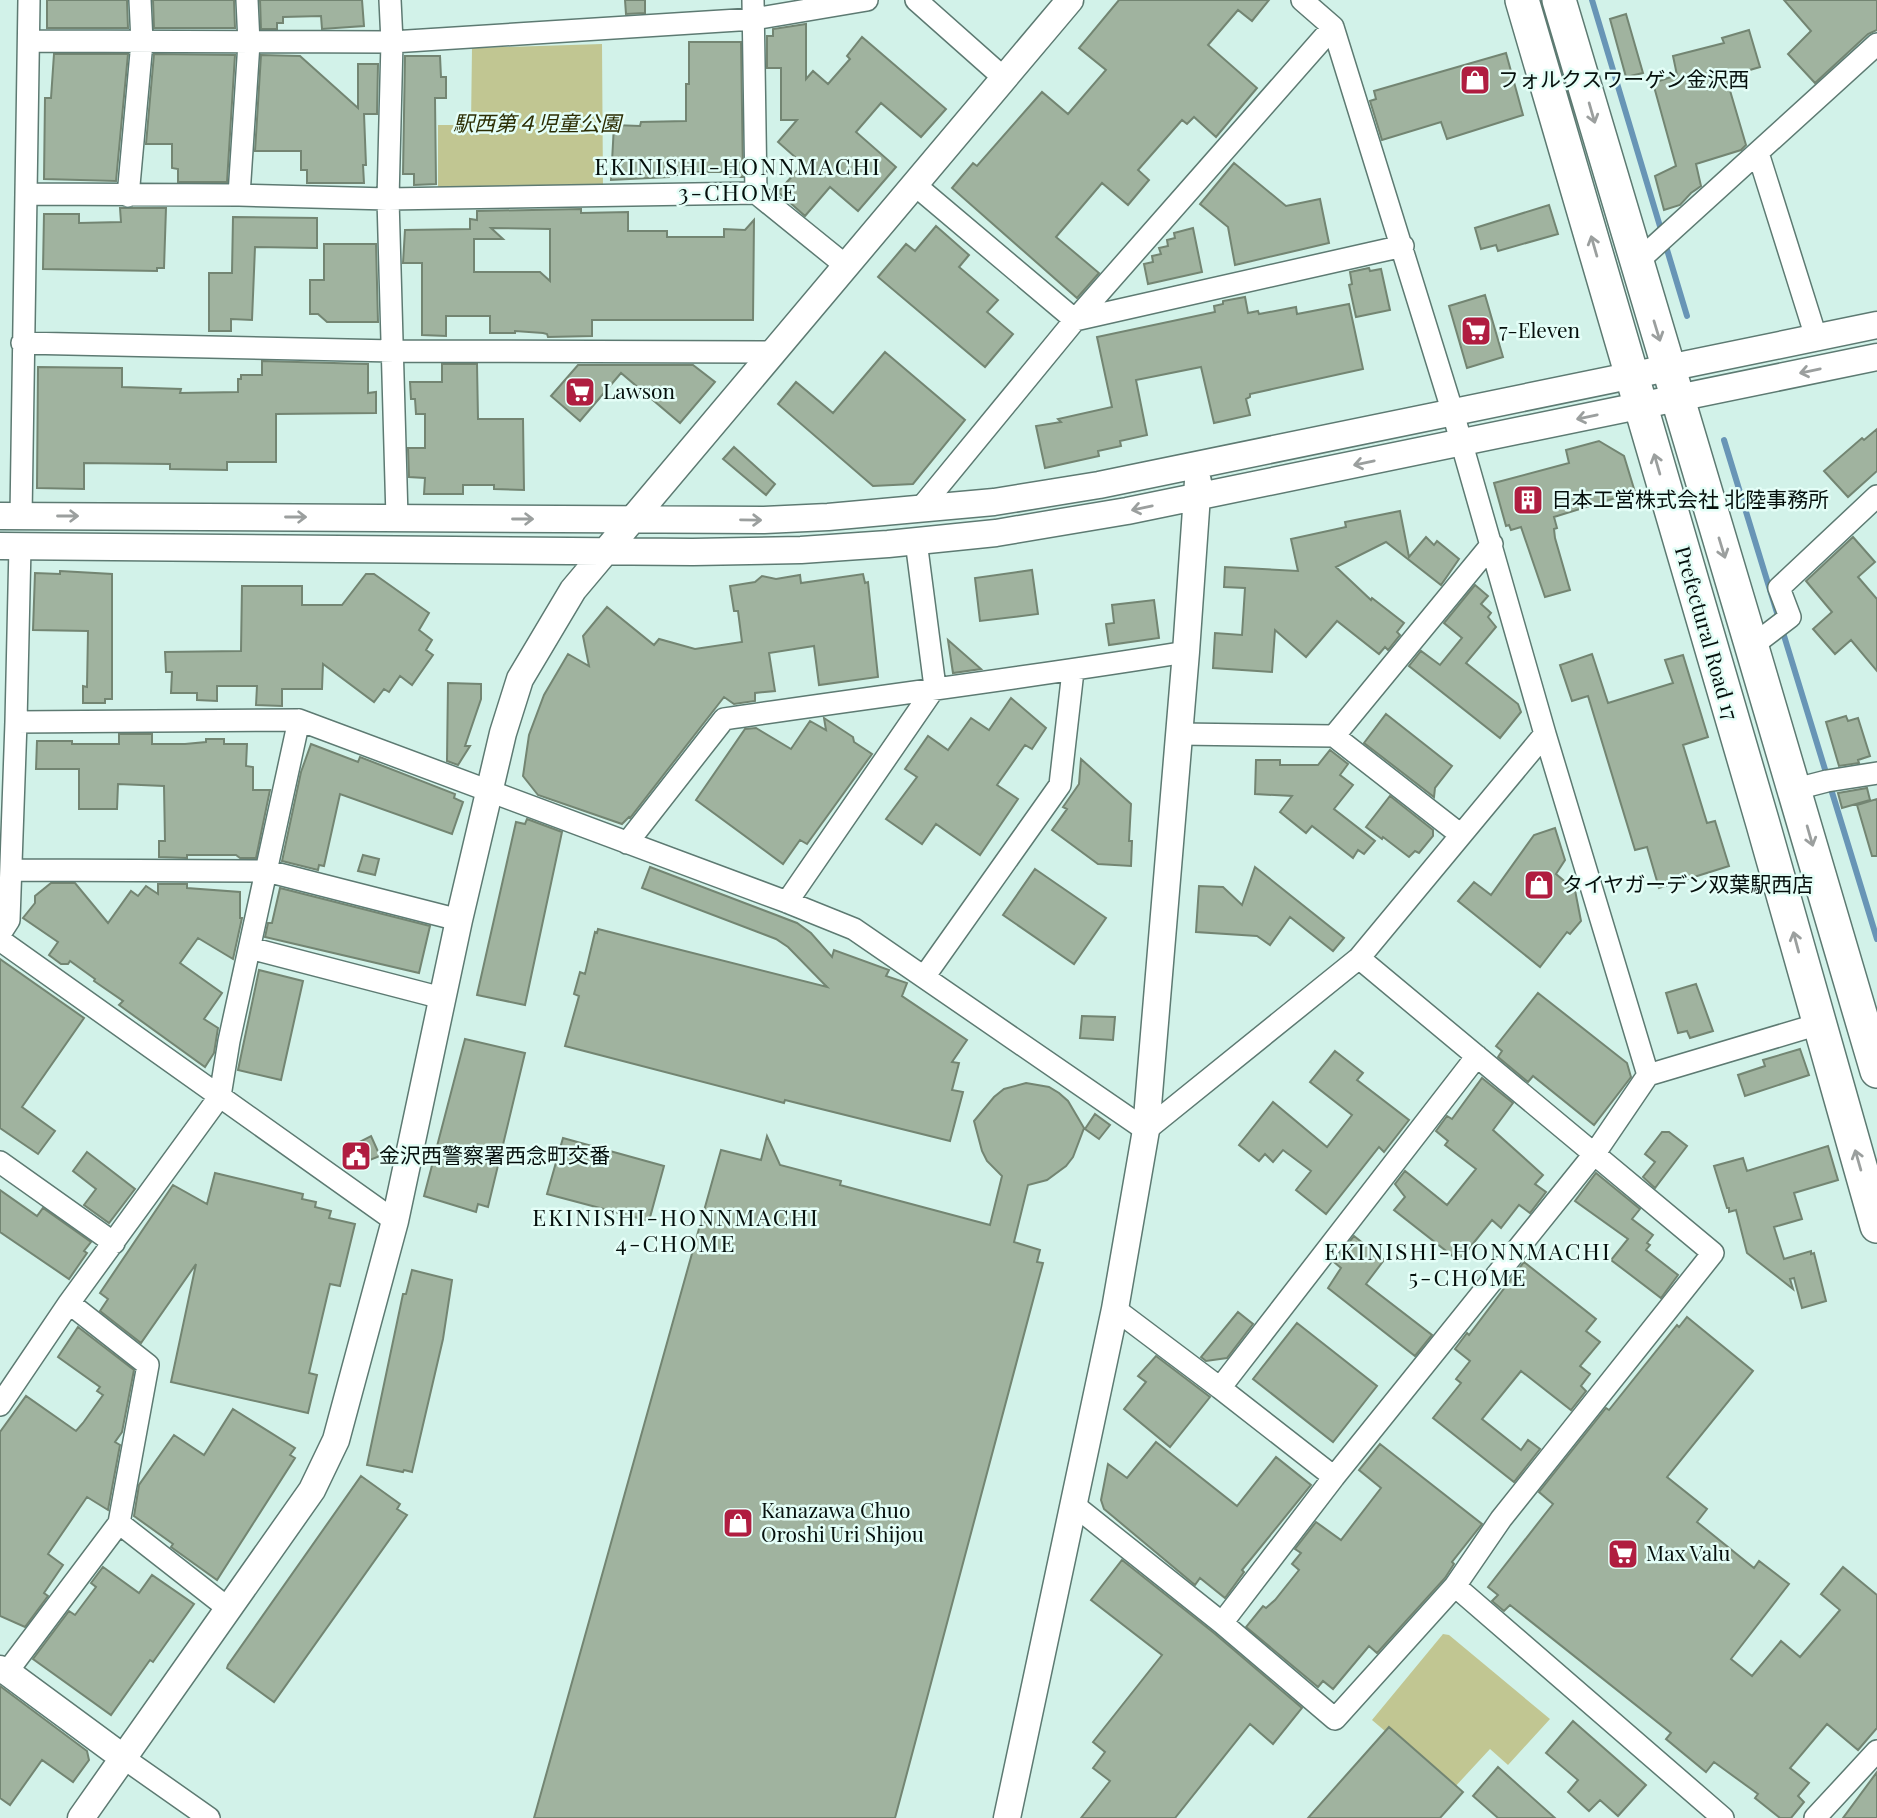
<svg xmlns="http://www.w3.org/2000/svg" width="1877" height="1818" viewBox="0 0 1877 1818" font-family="'Playfair Display','Noto Sans JP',serif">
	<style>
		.green { fill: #c1c692 }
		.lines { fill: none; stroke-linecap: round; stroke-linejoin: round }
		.stream { stroke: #6895b6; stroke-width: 6 }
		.building { fill: #a0b39f; stroke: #738572; stroke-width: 2; fill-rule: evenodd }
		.minor-casing { stroke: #5d7a72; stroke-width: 24 }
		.tertiary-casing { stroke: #5d7a72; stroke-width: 29 }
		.primary-casing { stroke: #5d7a72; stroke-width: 36 }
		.minor { stroke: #fff; stroke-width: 21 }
		.tertiary { stroke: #fff; stroke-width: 26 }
		.primary { stroke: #fff; stroke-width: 33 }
		.oneway { stroke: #9b9f9e }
		.labels { text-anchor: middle; stroke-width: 5; stroke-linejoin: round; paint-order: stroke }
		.poi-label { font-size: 21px; fill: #050f0c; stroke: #e4fef7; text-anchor: start }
		.park-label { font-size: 21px; font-style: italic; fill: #2b2d03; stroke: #e4fef7 }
		.street-label { font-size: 21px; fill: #050f0c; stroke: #e4fef7 }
		.neighbourhood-label { font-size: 23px; letter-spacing: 2px; fill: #050f0c; stroke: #e4fef7 }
	</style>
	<rect width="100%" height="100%" fill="#d2f2e9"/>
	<path class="green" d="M602 44 603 190 438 189V125H471L472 48Z
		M1443 1634 1449 1635 1550 1719 1508 1765 1490 1749 1453 1789 1372 1720Z"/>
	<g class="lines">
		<path class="stream" d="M1592 0 1662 233
			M1665 243 1687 316
			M1724 440 1877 939"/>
	</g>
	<path class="building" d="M47 0H127L128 28H47Z
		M153 0H234L235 28H154Z
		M260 0H362L364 26 322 29 321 16 283 17V23H277V29H261Z
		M625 0H645V13L626 14Z
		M1119 0H1269L1252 21 1238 10 1208 45 1257 88 1216 137 1194 117 1187 124 1182 120 1138 170 1149 180 1128 205 1102 183 1056 237 1099 273 1077 298 952 188 973 163 977 166 1042 92 1068 114 1106 70 1079 48Z
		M1784 0H1877V30L1868 34 1815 83 1788 54 1811 31Z
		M1626 14 1643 73 1626 77 1610 19Z
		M806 24V79L813 71 828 84 850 59 847 56 862 37 946 109 921 137 881 103 856 132 896 167 858 211 830 187 805 216 778 192 803 164 778 142 797 120H781V68H767V36H773V29Z
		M1749 30 1760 67 1726 77 1746 145 1741 150 1696 164 1701 186 1691 193 1680 205 1664 210 1655 176 1676 166 1653 83 1677 75 1673 56 1724 43 1722 38Z
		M689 42H741L743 177H730L729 172H688V175H669V177L611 180 614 125 640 126 641 122 686 121V84H689Z
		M1506 53 1523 115 1447 139 1441 122 1382 140 1370 101 1376 99 1374 91Z
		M54 54H128L116 181 44 179 45 98H51Z
		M154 54 235 55 227 182H178V169L172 168V144H146Z
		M261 55 300 56 358 108V64H378L377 114H364L366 165H363L364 183H307V170H301V151H255Z
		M405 56H440L441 77H446V98H435L436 184 414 185V174H403Z
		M1234 163 1286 206 1320 199 1329 243 1235 265 1228 227 1200 204Z
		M1549 205 1558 234 1498 251 1496 245 1481 249 1475 228Z
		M120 208H166L164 268H157V271L43 269 44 214H79V223L121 222Z
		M581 209V213L628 212V231H667V237H724V229L745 230 754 220 753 320H592V336L548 337 547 334 543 333 515 331V333H490V316H446V336L422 335V263H403L405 230 470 229V219L477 220V211ZM491 228 550 229V281L540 272H474V239H503Z
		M233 217 317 218V248L255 247 252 320 231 319V331H209V273H232Z
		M936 226 969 255 959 267 998 300 987 312 1013 334 985 367 878 277 906 244 915 251Z
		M1193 228 1202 272 1148 284 1144 264 1153 262 1152 256 1161 254 1159 248 1168 246 1167 240 1175 238 1174 233Z
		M324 244H376L378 322H327L318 314H310V280H324Z
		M1369 268 1370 271 1381 269 1390 310 1356 317 1349 285 1352 284 1350 272Z
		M1485 295 1503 357 1467 368 1449 306Z
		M1245 297 1248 313 1258 311 1259 314 1296 307 1297 314 1349 304 1363 369 1250 394V397L1246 399 1250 415 1214 423 1201 367 1136 380 1147 435 1120 441 1121 446 1098 451 1099 456 1045 468 1036 426 1061 422 1058 419 1112 407 1097 337 1215 312 1214 306 1223 304V301Z
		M885 352 965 420 913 484 873 486 778 404 796 382 833 413Z
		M262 361 368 364V393L376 392V413L276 414V462H227V470L170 469V464L84 463V489L37 488 38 367 122 368V387L181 389 180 393 238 392V379H241V375H262Z
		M442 364H477L478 419H523L524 490 494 489V485H463V494H424L425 478 409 477 408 448H425V414H416L415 399H411L410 382H442Z
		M578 365H693L715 382 680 423 621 373 580 421 551 396Z
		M1877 429V471L1848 497 1824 471 1862 438 1864 440Z
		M1599 441 1624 456 1635 492 1554 517 1557 528 1554 529 1555 538 1570 590 1545 597 1521 527 1511 530 1509 525 1506 526 1494 483 1569 463 1566 450Z
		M734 447 775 484 766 495 723 459Z
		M1400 511 1409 557 1426 537 1434 545 1437 541 1459 559 1441 585 1386 542 1336 567 1371 600 1372 598 1404 623 1397 632 1400 635 1388 650 1385 647 1379 654 1337 621 1306 657 1275 630 1272 672 1213 668 1215 633 1242 635 1245 588 1224 587 1225 567 1298 571 1291 539 1346 527 1345 522Z
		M1853 537 1875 562 1858 577 1877 599V671L1851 640 1835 654 1813 629 1832 612 1806 581Z
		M1032 570 1038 614 980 621 975 578Z
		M60 571 112 574V699H105V703H83V686L87 687 88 631 33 630 35 573 60 574Z
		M366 574H374L429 613 419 630 432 640 426 650 433 655 412 685 400 676 389 692 384 689 374 702 323 664 322 689H282V706L256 705 257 686H217V701L197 700V693H171L172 672H166L165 652 241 651 242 586H302V605H342Z
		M863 574 865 583 868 582 878 677 819 685 814 646 769 653 775 691 755 693V701L734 704 724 697 630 818 629 817 622 824 538 795 523 776 529 735 544 695 568 654 589 666 583 636 607 607 654 645 659 639 695 649 742 642 738 611H734L730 586 755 582 762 576 776 579 800 575 801 583Z
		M1475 585 1488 596 1481 604 1491 613 1488 617 1496 627 1466 663 1518 704 1521 712 1500 738 1409 666 1421 651 1440 665 1462 638 1444 623Z
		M1154 600 1159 638 1109 645 1106 624 1114 623 1112 605Z
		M948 640 981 669 953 673Z
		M1592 654 1608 703 1673 683 1665 660 1683 655 1708 737 1683 745 1707 823 1715 821 1729 866 1659 888 1647 847 1635 850 1588 696 1572 701 1560 665Z
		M448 683 481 684V699L465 746H470L458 765 447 761Z
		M1011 698 1046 728 1032 749 1025 745 997 785 1018 799 980 855 936 824 922 844 886 819 917 777 905 769 928 736 948 750 971 718 989 730Z
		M1386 714 1452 766 1435 788 1434 797 1364 743Z
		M1846 716 1848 721 1858 718 1870 756 1858 760 1859 763 1839 766 1826 722Z
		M824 718 853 737 854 742 872 754 807 844 800 840 783 864 696 800 745 729 756 728 791 749 810 721 826 730Z
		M119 734H152V744H185L206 742V739H224V744H247L246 766 253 767V790H270L256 858H240L236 855H187V858L159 857V841H165L164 786 118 784 117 809H79V769H36L37 741H72V744H119Z
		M311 744 358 762 360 757 455 794 454 798 463 802 452 834 340 794 324 866 319 865 318 870 282 861 301 772Z
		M1330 750 1348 764 1340 775 1353 785 1334 809 1375 841 1364 854 1358 850 1353 858 1312 826 1306 833 1280 812 1292 796 1255 794 1256 760H1280V765H1318Z
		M1081 759 1131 804 1129 841H1132L1131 866 1098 864 1052 830 1067 809 1063 807 1079 784Z
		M1867 788 1870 800 1842 808 1838 793Z
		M1390 796 1433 830V836L1419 853 1415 851 1409 857 1383 837 1382 839 1366 827Z
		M1877 799V856H1872L1857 805Z
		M527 819 562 832 525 1005 477 995 516 822 525 824Z
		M1555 828 1565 860 1556 874 1575 890 1581 921 1570 934 1567 932 1540 967 1458 901 1474 882 1491 895 1534 835Z
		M363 855 379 859 375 875 358 871Z
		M650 867 797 923 811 933 832 957 834 950 889 970 886 976 907 983 902 996 967 1040 952 1062 959 1063 952 1090 963 1092 950 1141 793 1102 785 1100 784 1103 565 1046 579 996 574 994 580 972 585 974 595 932 597 933 598 929 827 987 788 947 776 939 642 888Z
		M1255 867 1344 938 1333 951 1290 917 1270 945 1257 936 1196 932 1199 886 1223 887 1242 905Z
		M1035 869 1106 918 1074 964 1003 915Z
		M51 883H75L108 923 131 891 138 896 146 886 158 894V884H187V888L240 892V918H242L233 959 198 938 180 963 222 993 204 1019 218 1028 214 1053 205 1067 119 1005 123 1001 94 981 95 979 70 961 68 964H61L49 955 58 942 23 918 35 903V896Z
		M280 888 430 926 419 973 265 937 268 923H272Z
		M0 959 84 1018 22 1107 55 1131 38 1154 0 1128Z
		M259 970 303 981 281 1080 238 1070Z
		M1696 984 1713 1031 1690 1038 1687 1031 1678 1033 1666 993Z
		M1538 993 1627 1063 1631 1077 1594 1125 1533 1076 1528 1082 1498 1057 1502 1051 1496 1046Z
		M1082 1016 1115 1017 1113 1040 1080 1038Z
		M465 1039 525 1053 488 1207 478 1204 476 1212 424 1196Z
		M1800 1049 1809 1075 1745 1096 1738 1075 1765 1066 1763 1060Z
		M1335 1051 1363 1073 1357 1080 1409 1120 1384 1152 1379 1147 1326 1214 1296 1190 1311 1171 1283 1150 1273 1162 1265 1154 1259 1161 1239 1145 1273 1102 1327 1147 1352 1115 1310 1082Z
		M1482 1078 1513 1103 1493 1130 1543 1175 1535 1184 1546 1192 1530 1213 1519 1205 1501 1228 1492 1220 1459 1261 1394 1210 1405 1197 1395 1184 1405 1171 1447 1205 1476 1169 1445 1145 1448 1141 1436 1131 1447 1116 1452 1119Z
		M1026 1083 1049 1087 1059 1093 1068 1101 1084 1128 1073 1157 1066 1166 1047 1180 1028 1185 1014 1242 1040 1250 1037 1262 1043 1263 895 1818H534L721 1150 761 1160 767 1136 780 1165 841 1181 840 1185 990 1225 1002 1176 987 1161 982 1151 974 1121 994 1097 1004 1089Z
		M1095 1114 1110 1125 1099 1139 1085 1129Z
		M1662 1132H1669L1687 1146 1655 1188 1643 1177 1655 1162 1645 1154Z
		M371 1136 380 1156 352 1167 344 1150Z
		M563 1138 664 1166 649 1221 547 1194Z
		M1828 1146 1838 1180 1794 1193 1802 1219 1774 1227 1784 1259 1811 1251V1254L1814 1253 1826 1301 1802 1308 1794 1278 1790 1279 1793 1289 1747 1253 1736 1210 1729 1212V1208H1727L1714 1166 1743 1158 1747 1171Z
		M87 1152 135 1189 109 1223 84 1205 96 1189 73 1171Z
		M215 1173 303 1194 302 1199 316 1202 315 1207 331 1211 329 1218 355 1224 340 1286 330 1284 309 1373 317 1375 308 1413 171 1382 196 1264 141 1343 100 1311 108 1299 100 1293 173 1185 207 1204Z
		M1596 1173 1640 1209 1632 1219 1653 1235 1647 1243 1650 1245 1646 1250 1678 1275 1661 1298 1611 1260 1628 1239 1575 1201Z
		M0 1190 37 1216 43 1208 91 1242 84 1251 87 1253 69 1279 0 1232Z
		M1354 1236 1384 1260 1366 1284 1432 1335 1415 1356 1328 1288 1341 1268 1334 1262Z
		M1524 1262 1596 1319 1586 1331 1600 1342 1580 1366 1590 1374 1581 1386 1586 1391 1571 1410 1521 1371 1482 1419 1521 1450 1528 1440 1540 1449 1514 1482 1433 1418 1461 1383 1456 1379 1470 1361 1455 1349 1467 1333 1469 1335Z
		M412 1270 452 1280 443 1339 412 1472 404 1470 403 1472 367 1465 403 1294H406Z
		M1238 1312 1253 1324 1227 1358 1206 1361 1201 1357Z
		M1687 1317 1753 1371 1667 1477 1707 1509 1697 1522 1754 1568 1759 1561 1789 1584 1731 1659 1752 1676 1781 1641 1800 1657 1840 1610 1821 1594 1843 1567 1877 1595V1728L1858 1750 1827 1724 1790 1768 1809 1783 1798 1796 1804 1802 1791 1818H1780L1755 1798 1758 1794 1714 1762 1706 1772 1666 1739 1671 1733 1510 1605 1504 1611 1492 1601 1498 1595 1488 1587 1553 1504 1539 1492 1606 1408 1609 1410 1677 1325 1679 1327Z
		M1297 1323 1377 1386 1333 1442 1253 1379Z
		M78 1327 134 1370 122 1432 115 1442 120 1445 108 1510 87 1497 48 1554 63 1565 44 1593 48 1596 25 1627 0 1616V1432L26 1396 76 1431 83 1423 103 1395 97 1391 100 1387 58 1357Z
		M1156 1356 1210 1397 1170 1447 1124 1409 1146 1382 1138 1376Z
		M233 1409 295 1448 290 1455 295 1458 217 1580 171 1547 173 1544 134 1516 139 1485 174 1435 204 1455Z
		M1156 1442 1237 1506 1276 1457 1311 1485 1242 1570 1244 1572 1225 1598 1200 1578 1195 1585 1104 1509 1101 1500 1108 1464 1127 1478Z
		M1380 1444 1482 1524 1452 1562 1454 1564 1445 1578 1377 1653 1369 1646 1333 1689 1323 1681 1318 1687 1246 1627 1263 1606 1266 1608 1275 1600 1299 1570 1292 1564 1301 1553 1295 1549 1316 1522 1341 1540 1381 1488 1359 1470Z
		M361 1476 400 1504 397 1509 407 1515 274 1702 227 1668 228 1665Z
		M1122 1560 1214 1633 1302 1708 1273 1744 1250 1724 1175 1818H1081L1110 1781 1093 1768 1105 1752 1093 1742 1162 1655 1091 1600Z
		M103 1567 139 1593 152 1575 194 1604 153 1662 150 1660 111 1715 33 1659 69 1611 75 1615 96 1587 91 1583Z
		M0 1686 87 1751 89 1760 73 1782 42 1760 10 1805 0 1798Z
		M1573 1721 1646 1785 1618 1816 1600 1800 1589 1811 1568 1792 1578 1780 1546 1753Z
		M1389 1727 1463 1792 1440 1818H1308Z
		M1498 1767 1555 1818H1498L1473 1796Z
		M1877 1772V1818H1843Z"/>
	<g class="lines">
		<g class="minor-casing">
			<path id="minor" d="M390 0 392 42 388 199 397 518
				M753 0 756 193
				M916 0 1005 79
				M29 41 392 42 754 19 867 0
				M1758 153 1816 337
				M915 185 1075 320 1403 246
				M26 194 239 195 388 199 756 193 845 265
				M239 195 249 43 247 0
				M128 196 142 42 140 0
				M1636 263 1877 44
				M22 343 394 351 772 352
				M919 510 1075 320 1333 27
				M21 516 29 0
				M20 546 16 722 299 720 787 902 854 929 1146 1130 1359 958 1545 734 1453 413 1333 27 1302 0
				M1752 646 1790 617 1779 588 1877 496
				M1179 734 1334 736 1461 835
				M1545 734 1648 1075
				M1334 736 1492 544
				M1796 789 1827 781 1877 773
				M627 843 724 719C878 696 1033 677 1186 652
				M11 870 267 871 459 920
				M787 902 935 687 916 541
				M0 934 9 920 16 722
				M0 940 395 1221
				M250 948 442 998
				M924 977 1060 785 1073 671
				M0 1162 114 1243
				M1115 1309 1220 1388
				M0 1405 69 1303 220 1096 229 1041 299 720
				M1334 1477 1220 1388 1477 1056
				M1074 1505 1222 1623 1335 1719 1455 1586 1501 1519 1713 1253 1359 958
				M119 1523 229 1609
				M1455 1586 1723 1818
				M1222 1623 1334 1477 1595 1153 1648 1075 1819 1024
				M7 1672 119 1523 148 1365 69 1303
				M125 1759 209 1818
				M1815 1818 1877 1751"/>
		</g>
		<g class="tertiary-casing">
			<path id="tertiary" d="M0 516 764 520 828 517 994 502 1099 485 1877 325
				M0 546 693 552 801 550 888 544 996 533 1127 511 1877 357
				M0 1669 7 1672 125 1759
				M81 1818 312 1490 336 1440 395 1221 459 920 503 733 520 679 573 590 1070 0
				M1007 1818 1115 1309 1146 1130 1186 652 1198 481"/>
		</g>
		<g class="primary-casing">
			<path id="primary" d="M1522 0 1763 824 1877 1226
				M1559 0C1663 358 1774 713 1877 1071"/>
		</g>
		<use href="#minor" class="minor"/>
		<use href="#tertiary" class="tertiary"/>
		<use href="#primary" class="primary"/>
	</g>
	<defs><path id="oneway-shaft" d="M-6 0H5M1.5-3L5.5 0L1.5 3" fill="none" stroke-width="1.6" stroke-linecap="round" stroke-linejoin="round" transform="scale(1.75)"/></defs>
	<g class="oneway">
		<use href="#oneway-shaft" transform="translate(1592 113) rotate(74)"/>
		<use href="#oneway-shaft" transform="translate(1594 246) rotate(-106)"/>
		<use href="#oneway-shaft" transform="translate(1657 331) rotate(73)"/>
		<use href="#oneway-shaft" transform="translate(1810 371) rotate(168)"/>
		<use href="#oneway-shaft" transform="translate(1587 417) rotate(168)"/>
		<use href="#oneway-shaft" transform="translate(1364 463) rotate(168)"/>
		<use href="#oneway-shaft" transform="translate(1657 464) rotate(-106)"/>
		<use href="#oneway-shaft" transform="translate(1142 508) rotate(168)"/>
		<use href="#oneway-shaft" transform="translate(68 516)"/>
		<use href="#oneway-shaft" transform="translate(296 517)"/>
		<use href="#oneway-shaft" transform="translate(523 519)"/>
		<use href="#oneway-shaft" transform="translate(751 520) rotate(1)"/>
		<use href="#oneway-shaft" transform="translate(1722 548) rotate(73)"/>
		<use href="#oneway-shaft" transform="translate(1810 836) rotate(74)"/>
		<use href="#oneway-shaft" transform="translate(1796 942) rotate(-105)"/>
		<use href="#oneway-shaft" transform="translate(1858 1160) rotate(-106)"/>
	</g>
	<defs>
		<g id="shop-square" transform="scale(1.575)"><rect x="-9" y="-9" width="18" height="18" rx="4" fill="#b01d40" stroke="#e4fef7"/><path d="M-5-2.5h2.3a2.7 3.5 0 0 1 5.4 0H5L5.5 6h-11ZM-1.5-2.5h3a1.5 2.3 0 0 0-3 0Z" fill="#fff"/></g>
		<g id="supermarket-square" transform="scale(1.575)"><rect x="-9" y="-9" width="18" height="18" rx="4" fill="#b01d40" stroke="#e4fef7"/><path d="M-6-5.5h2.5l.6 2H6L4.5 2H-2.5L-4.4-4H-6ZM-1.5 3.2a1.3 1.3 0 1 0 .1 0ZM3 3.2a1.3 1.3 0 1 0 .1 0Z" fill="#fff"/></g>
		<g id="building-square" transform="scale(1.575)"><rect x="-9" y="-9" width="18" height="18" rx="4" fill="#b01d40" stroke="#e4fef7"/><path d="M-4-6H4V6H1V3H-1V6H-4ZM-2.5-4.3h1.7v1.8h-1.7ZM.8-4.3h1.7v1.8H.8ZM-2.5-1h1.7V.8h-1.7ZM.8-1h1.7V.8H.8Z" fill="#fff"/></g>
		<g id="civic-square" transform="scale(1.575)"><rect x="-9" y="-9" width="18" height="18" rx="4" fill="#b01d40" stroke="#e4fef7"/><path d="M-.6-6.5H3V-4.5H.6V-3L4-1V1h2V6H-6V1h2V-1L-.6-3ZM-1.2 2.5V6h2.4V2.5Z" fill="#fff"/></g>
	</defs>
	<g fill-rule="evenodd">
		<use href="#shop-square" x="1475" y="80"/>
		<use href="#supermarket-square" x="1476" y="331"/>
		<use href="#supermarket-square" x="580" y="392"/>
		<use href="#building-square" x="1528" y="500"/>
		<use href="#shop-square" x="1539" y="885"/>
		<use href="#civic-square" x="356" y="1156"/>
		<use href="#shop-square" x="738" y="1523"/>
		<use href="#supermarket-square" x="1623" y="1554"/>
	</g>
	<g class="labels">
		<g class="poi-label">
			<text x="1498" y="87">フォルクスワーゲン金沢西</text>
			<text x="1499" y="338">7-Eleven</text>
			<text x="603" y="399">Lawson</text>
			<text x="1551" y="507">日本工営株式会社 北陸事務所</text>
			<text x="1562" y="892">タイヤガーデン双葉駅西店</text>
			<text x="379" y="1163">金沢西警察署西念町交番</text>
			<text x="761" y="1518">Kanazawa Chuo<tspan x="761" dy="24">Oroshi Uri Shijou</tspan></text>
			<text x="1646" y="1561">Max Valu</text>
		</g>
		<g class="park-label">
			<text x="537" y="131">駅西第４児童公園</text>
		</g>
		<g class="street-label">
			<text transform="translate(1706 633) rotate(74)" y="7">Prefectural Road 17</text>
		</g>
		<g class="neighbourhood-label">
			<text x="738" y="175">EKINISHI-HONNMACHI<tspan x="738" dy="26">3-CHOME</tspan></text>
			<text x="676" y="1226">EKINISHI-HONNMACHI<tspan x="676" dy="26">4-CHOME</tspan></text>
			<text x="1468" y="1260">EKINISHI-HONNMACHI<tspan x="1468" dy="26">5-CHOME</tspan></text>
		</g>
	</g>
</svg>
